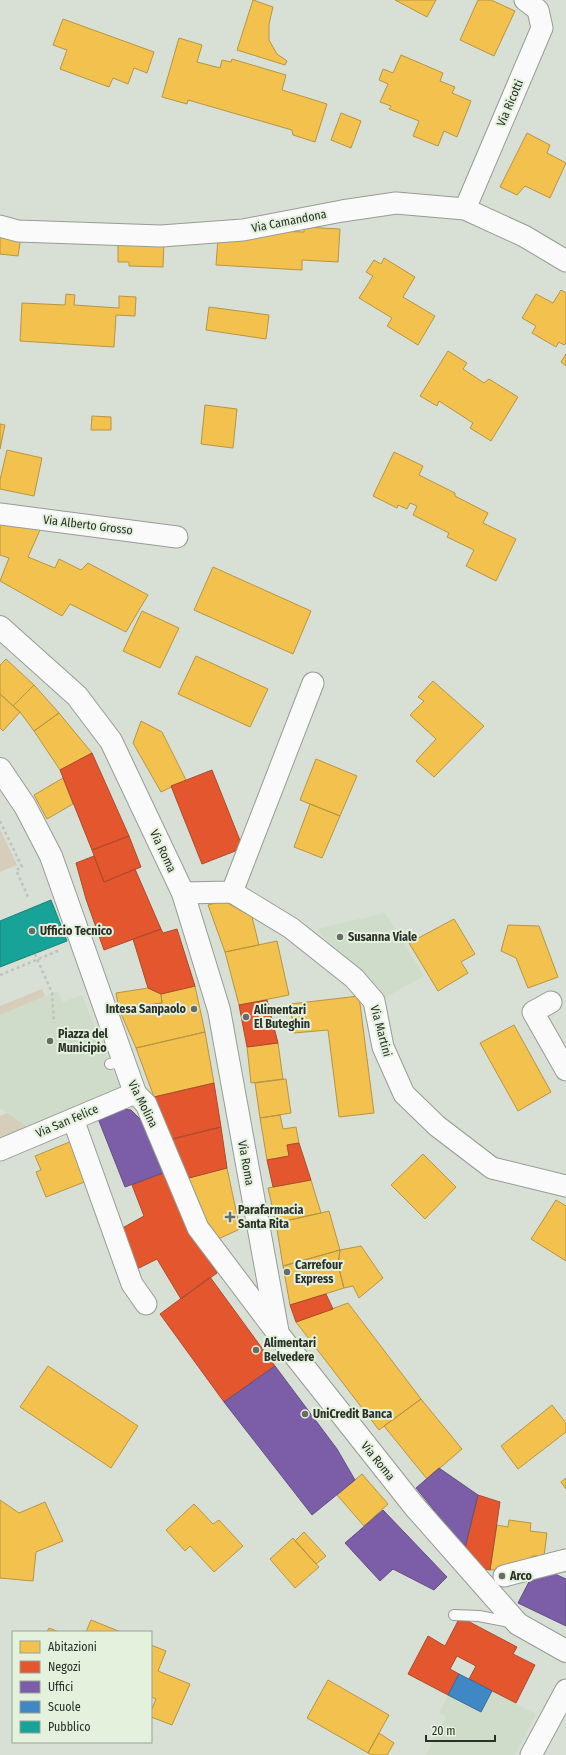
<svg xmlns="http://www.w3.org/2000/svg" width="566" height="1755" viewBox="0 0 566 1755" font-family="'Fira Sans Condensed',sans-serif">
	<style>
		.built { fill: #cedcc9 }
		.green { fill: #d6ceba }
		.homes { fill: #f2c14e; stroke: #b69543 }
		.shops { fill: #e4572e; stroke: #ac4b2c }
		.offices { fill: #7b5ea7; stroke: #635081 }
		.schools { fill: #3f88c5; stroke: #396d96 }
		.public { fill: #17a398; stroke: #1d8076 }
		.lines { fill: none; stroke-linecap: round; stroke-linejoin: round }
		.lane-casing { stroke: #969c94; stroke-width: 12 }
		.street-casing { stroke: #969c94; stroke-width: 23 }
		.secondary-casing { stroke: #969c94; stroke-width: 24 }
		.path { stroke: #c0c2c0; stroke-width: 2.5; stroke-dasharray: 3 3; stroke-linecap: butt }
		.lane { stroke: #f9faf9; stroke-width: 10 }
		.street { stroke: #f9faf9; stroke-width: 21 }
		.secondary { stroke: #f9faf9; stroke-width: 22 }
		.poi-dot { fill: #676d65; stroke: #e3f1dd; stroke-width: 1.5 }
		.labels { text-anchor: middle; stroke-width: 4; stroke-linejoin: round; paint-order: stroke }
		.street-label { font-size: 12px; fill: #2a2f28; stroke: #e3f1dd }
		.poi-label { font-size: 12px; font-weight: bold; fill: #2a2f28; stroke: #e3f1dd; text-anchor: start }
	</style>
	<rect width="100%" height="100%" fill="#d8e0d5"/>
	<path class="built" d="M385 913 424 976 376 1003 317 929Z
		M57 991 63 1002 82 995 120 1087 28 1127 0 1108V1015Z
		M459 1674 536 1714 515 1755H426L446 1717 439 1713Z"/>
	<path class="green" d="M0 829 17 865 0 872Z
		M42 989 45 996 0 1015V1006Z
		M7 1113 28 1127 0 1140V1116Z"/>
	<path class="homes" d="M253 0 273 7 269 24V40L277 54 287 61 285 65 237 50Z
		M395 0H436L427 17Z
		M478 0H491L515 11 494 56 460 40Z
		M63 19 154 52 147 73 134 68 128 84 113 78 109 87 60 69 67 50 53 45Z
		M179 38 202 45 197 62 220 68 222 60 231 62 232 59 286 75 282 90 327 104 315 142 293 135 292 130 188 100 187 104 162 97Z
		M401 55 443 73 440 81 455 87 452 93 471 101 457 137 444 131 438 146 413 136 419 121 389 109 391 106 380 102 388 84 379 80 383 69 393 73Z
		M341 113 361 121 351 148 331 140Z
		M527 133 550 145 547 153 566 163 550 198 525 186 517 195 500 187Z
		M304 227 340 229 338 262 302 260V270L216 265 218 238 244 233 279 234V231L304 232Z
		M0 234 21 237 18 256 0 254Z
		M164 241 163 267 129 266V262H118V244Z
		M384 258 415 277 403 297 435 316 418 345 387 326 392 318 359 298 373 276 366 272 374 260 381 264Z
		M561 290 566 293V343L564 345 559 342 556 347 532 333 536 326 522 318 536 294 553 303Z
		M66 294 75 295 74 305 119 308V296L136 297 135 316 116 315 114 347 20 341 22 303 65 305Z
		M209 307 269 315 266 339 206 330Z
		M448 351 467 363 463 369 484 383 489 379 518 397 491 441 470 428 473 423 439 401 437 406 420 396Z
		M566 354V366L561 362Z
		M205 405 237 409 233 448 201 444Z
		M92 416 111 417V430H91Z
		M0 424 5 425 0 449Z
		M7 450 42 458 34 496 0 489V480Z
		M394 452 423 466 419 475 455 493V496L488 513 483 523 516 539 496 581 466 566 474 550 447 537 449 533 413 515 417 506 410 503 407 509 398 505 397 508 373 496Z
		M0 522 40 530 28 557 55 568 59 559 81 570 88 563 148 595 126 632 70 604 62 616 0 581 9 558 0 555Z
		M213 567 311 611 293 654 194 610Z
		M142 611 179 628 160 668 123 651Z
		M196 656 268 689 250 727 178 694Z
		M6 659 34 685 13 706 0 694V665Z
		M433 681 484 726 434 777 416 761 436 739 410 715 424 701 418 697Z
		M34 685 59 713 34 731 20 712 13 706Z
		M0 694 20 712 3 731 0 728Z
		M59 713 92 753 60 770 34 731Z
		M141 721 162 732 186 780 161 792 133 743Z
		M316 759 357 776 340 816 300 800Z
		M63 778 73 804 47 819 34 795Z
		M310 804 340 816 322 858 294 847Z
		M224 901 252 917 259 945 225 952 208 905Z
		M454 919 475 954 461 962 468 973 438 991 409 943Z
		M508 925 539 926 558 977 528 988 516 958 501 951Z
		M277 941 289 995 239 1005 225 952Z
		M195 986 205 1032 136 1048 119 1009 162 1003 161 994Z
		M148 988 161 994 162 1003 119 1009 116 993Z
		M359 996 374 1113 339 1117 328 1030 294 1033 290 1004Z
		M514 1025 551 1092 518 1111 480 1043Z
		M205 1032 214 1083 154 1097 136 1048Z
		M278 1043 283 1079 251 1083 247 1047Z
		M286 1079 291 1113 260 1118 255 1083Z
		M280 1115 283 1129 296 1127 299 1143 287 1145 289 1156 267 1160 260 1118Z
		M72 1141 87 1181 46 1197 36 1172 41 1170 35 1156Z
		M423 1154 456 1187 425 1219 391 1185Z
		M227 1168 240 1229 216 1240 185 1179Z
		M311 1180 321 1213 276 1223 268 1188Z
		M556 1200 566 1206V1261L531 1239Z
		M329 1211 340 1250 283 1266 276 1223Z
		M361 1246 383 1278 359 1298 353 1286 344 1288 338 1265 340 1250Z
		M340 1250 338 1265 344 1288 290 1305 283 1266Z
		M348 1303 421 1399 379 1430 296 1322Z
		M48 1366 138 1426 111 1468 20 1407Z
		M421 1399 462 1449 427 1479 384 1426Z
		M552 1405 566 1423V1432L518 1469 501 1446Z
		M362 1474 388 1504 364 1526 337 1495Z
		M566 1478V1489L561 1482Z
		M0 1500 19 1513 45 1502 63 1541 36 1552 33 1581 0 1578Z
		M194 1504 213 1524 219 1520 243 1546 214 1572 190 1546 185 1551 166 1530Z
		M509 1520 531 1523 530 1531 547 1533 544 1556H532L530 1562 499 1570H490L497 1525 508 1527Z
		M304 1532 326 1556 316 1564 295 1541Z
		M293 1538 319 1567 295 1588 270 1559Z
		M91 1620 121 1632H86Z
		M49 1628 59 1632H47Z
		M151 1645 166 1651 158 1671 190 1684 172 1725 151 1717V1711L156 1699 151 1697Z
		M328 1680 389 1715 368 1753 307 1718Z
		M379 1733 394 1743 387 1755H371L368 1753Z"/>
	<path class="shops" d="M92 753 129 836 92 850 60 770Z
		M212 770 243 848 202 864 171 786Z
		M129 836 141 867 104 882 92 850Z
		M94 856 104 882 135 869 161 929 104 950 86 899 76 863Z
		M161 929 163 933 177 929 195 986 161 994 148 988 133 939Z
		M267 1000 278 1043 247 1047 239 1005Z
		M214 1083 221 1127 168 1140 154 1097Z
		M221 1127 227 1168 185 1179 168 1140Z
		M299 1143 311 1180 273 1187 267 1160 289 1156 287 1145Z
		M163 1173 185 1222 217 1273 181 1299 157 1259 133 1271 117 1231 144 1216 132 1185Z
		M210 1277 275 1366 224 1402 160 1314Z
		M326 1294 333 1309 296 1322 290 1305Z
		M478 1495 500 1502 490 1570 485 1569 465 1548Z
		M460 1617 517 1647 513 1654 535 1665 516 1703 469 1679 476 1666 457 1656 450 1669 459 1674 448 1695 408 1674 428 1636 445 1646Z"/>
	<path class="offices" d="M123 1109 131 1110 142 1121 163 1173 125 1187 97 1116Z
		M275 1366 337 1449 355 1480 312 1515 224 1402Z
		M439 1468 478 1495 465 1548 416 1488Z
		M383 1510 447 1577 434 1590 393 1569 380 1581 345 1543Z
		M546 1570 566 1579V1626L518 1603 534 1572Z"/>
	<path class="schools" d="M459 1674 492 1691 481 1712 448 1695Z"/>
	<path class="public" d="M51 900 67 941 0 967V921Z"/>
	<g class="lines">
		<g class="lane-casing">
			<path id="lane" d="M110 1064 124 1061
				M454 1615 479 1616 514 1623"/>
		</g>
		<g class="street-casing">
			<path id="street" d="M465 209 542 28 538 10 525 0
				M0 226 18 231 161 236 243 230 342 211 396 203 465 209 524 236 566 261
				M0 514 177 537
				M232 892 313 683
				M183 893 232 892 291 928 354 978 374 1001 383 1047 404 1094 437 1126 492 1168 566 1186
				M551 1002 533 1012 566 1070
				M73 1119 132 1284 146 1304
				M0 1150 135 1093 146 1104 198 1228 278 1334
				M504 1576 566 1560
				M531 1755 566 1690"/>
		</g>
		<g class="secondary-casing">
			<path id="secondary" d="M0 627 77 696 111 741 183 893 219 1010 278 1334 414 1506 518 1624 566 1651
				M0 769 25 806 51 856 135 1093"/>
		</g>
		<path class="path" d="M0 821 22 867 16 870 28 897
			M35 954 52 993 54 1023
			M0 975 60 950"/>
		<use href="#lane" class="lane"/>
		<use href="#street" class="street"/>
		<use href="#secondary" class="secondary"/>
	</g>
	<g class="poi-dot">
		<circle cx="32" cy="931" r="4"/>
		<circle cx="340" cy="937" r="4"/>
		<circle cx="194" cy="1009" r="4"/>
		<circle cx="246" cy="1017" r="4"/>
		<circle cx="50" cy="1041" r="4"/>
		<path d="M228 1211h4v4h4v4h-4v4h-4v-4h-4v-4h4z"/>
		<circle cx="287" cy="1272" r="4"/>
		<circle cx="256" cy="1350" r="4"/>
		<circle cx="305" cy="1414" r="4"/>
		<circle cx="502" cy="1576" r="4"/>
	</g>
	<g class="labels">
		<g class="street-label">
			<text transform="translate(510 103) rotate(-67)" y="4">Via Ricotti</text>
			<text transform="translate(289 221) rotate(-11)" y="4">Via Camandona</text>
			<text transform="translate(88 525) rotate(7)" y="4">Via Alberto Grosso</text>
			<text transform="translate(163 851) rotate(65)" y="4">Via Roma</text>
			<text transform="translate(381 1031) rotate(75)" y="4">Via Martini</text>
			<text transform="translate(143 1104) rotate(63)" y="4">Via Molina</text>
			<text transform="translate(67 1121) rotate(-23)" y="4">Via San Felice</text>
			<text transform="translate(246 1163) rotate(80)" y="4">Via Roma</text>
			<text transform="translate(378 1461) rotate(51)" y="4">Via Roma</text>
		</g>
		<g class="poi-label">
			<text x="40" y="935">Ufficio Tecnico</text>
			<text x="348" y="941">Susanna Viale</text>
			<text x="186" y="1013" text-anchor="end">Intesa Sanpaolo</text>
			<text x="254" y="1014">Alimentari<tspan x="254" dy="14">El Buteghin</tspan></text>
			<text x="58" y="1038">Piazza del<tspan x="58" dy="14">Municipio</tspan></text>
			<text x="238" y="1214">Parafarmacia<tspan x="238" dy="14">Santa Rita</tspan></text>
			<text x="295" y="1269">Carrefour<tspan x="295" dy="14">Express</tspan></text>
			<text x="264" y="1347">Alimentari<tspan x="264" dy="14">Belvedere</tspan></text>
			<text x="313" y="1418">UniCredit Banca</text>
			<text x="510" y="1580">Arco</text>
		</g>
	</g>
	<rect x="12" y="1631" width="140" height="112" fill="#e3f1dd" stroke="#99a395"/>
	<rect x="20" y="1641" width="20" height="12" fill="#f2c14e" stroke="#99a395"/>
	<text x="48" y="1651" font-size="12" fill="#2a2f28">Abitazioni</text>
	<rect x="20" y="1661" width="20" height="12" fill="#e4572e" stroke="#99a395"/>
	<text x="48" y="1671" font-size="12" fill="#2a2f28">Negozi</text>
	<rect x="20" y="1681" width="20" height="12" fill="#7b5ea7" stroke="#99a395"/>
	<text x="48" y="1691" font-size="12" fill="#2a2f28">Uffici</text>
	<rect x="20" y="1701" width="20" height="12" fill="#3f88c5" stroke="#99a395"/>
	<text x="48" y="1711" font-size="12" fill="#2a2f28">Scuole</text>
	<rect x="20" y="1721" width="20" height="12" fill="#17a398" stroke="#99a395"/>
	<text x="48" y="1731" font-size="12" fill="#2a2f28">Pubblico</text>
	<path d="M426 1735v6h69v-6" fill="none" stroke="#2a2f28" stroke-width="2"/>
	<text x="432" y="1735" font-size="12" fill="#2a2f28" stroke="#e3f1dd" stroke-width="3" paint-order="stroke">20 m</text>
</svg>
